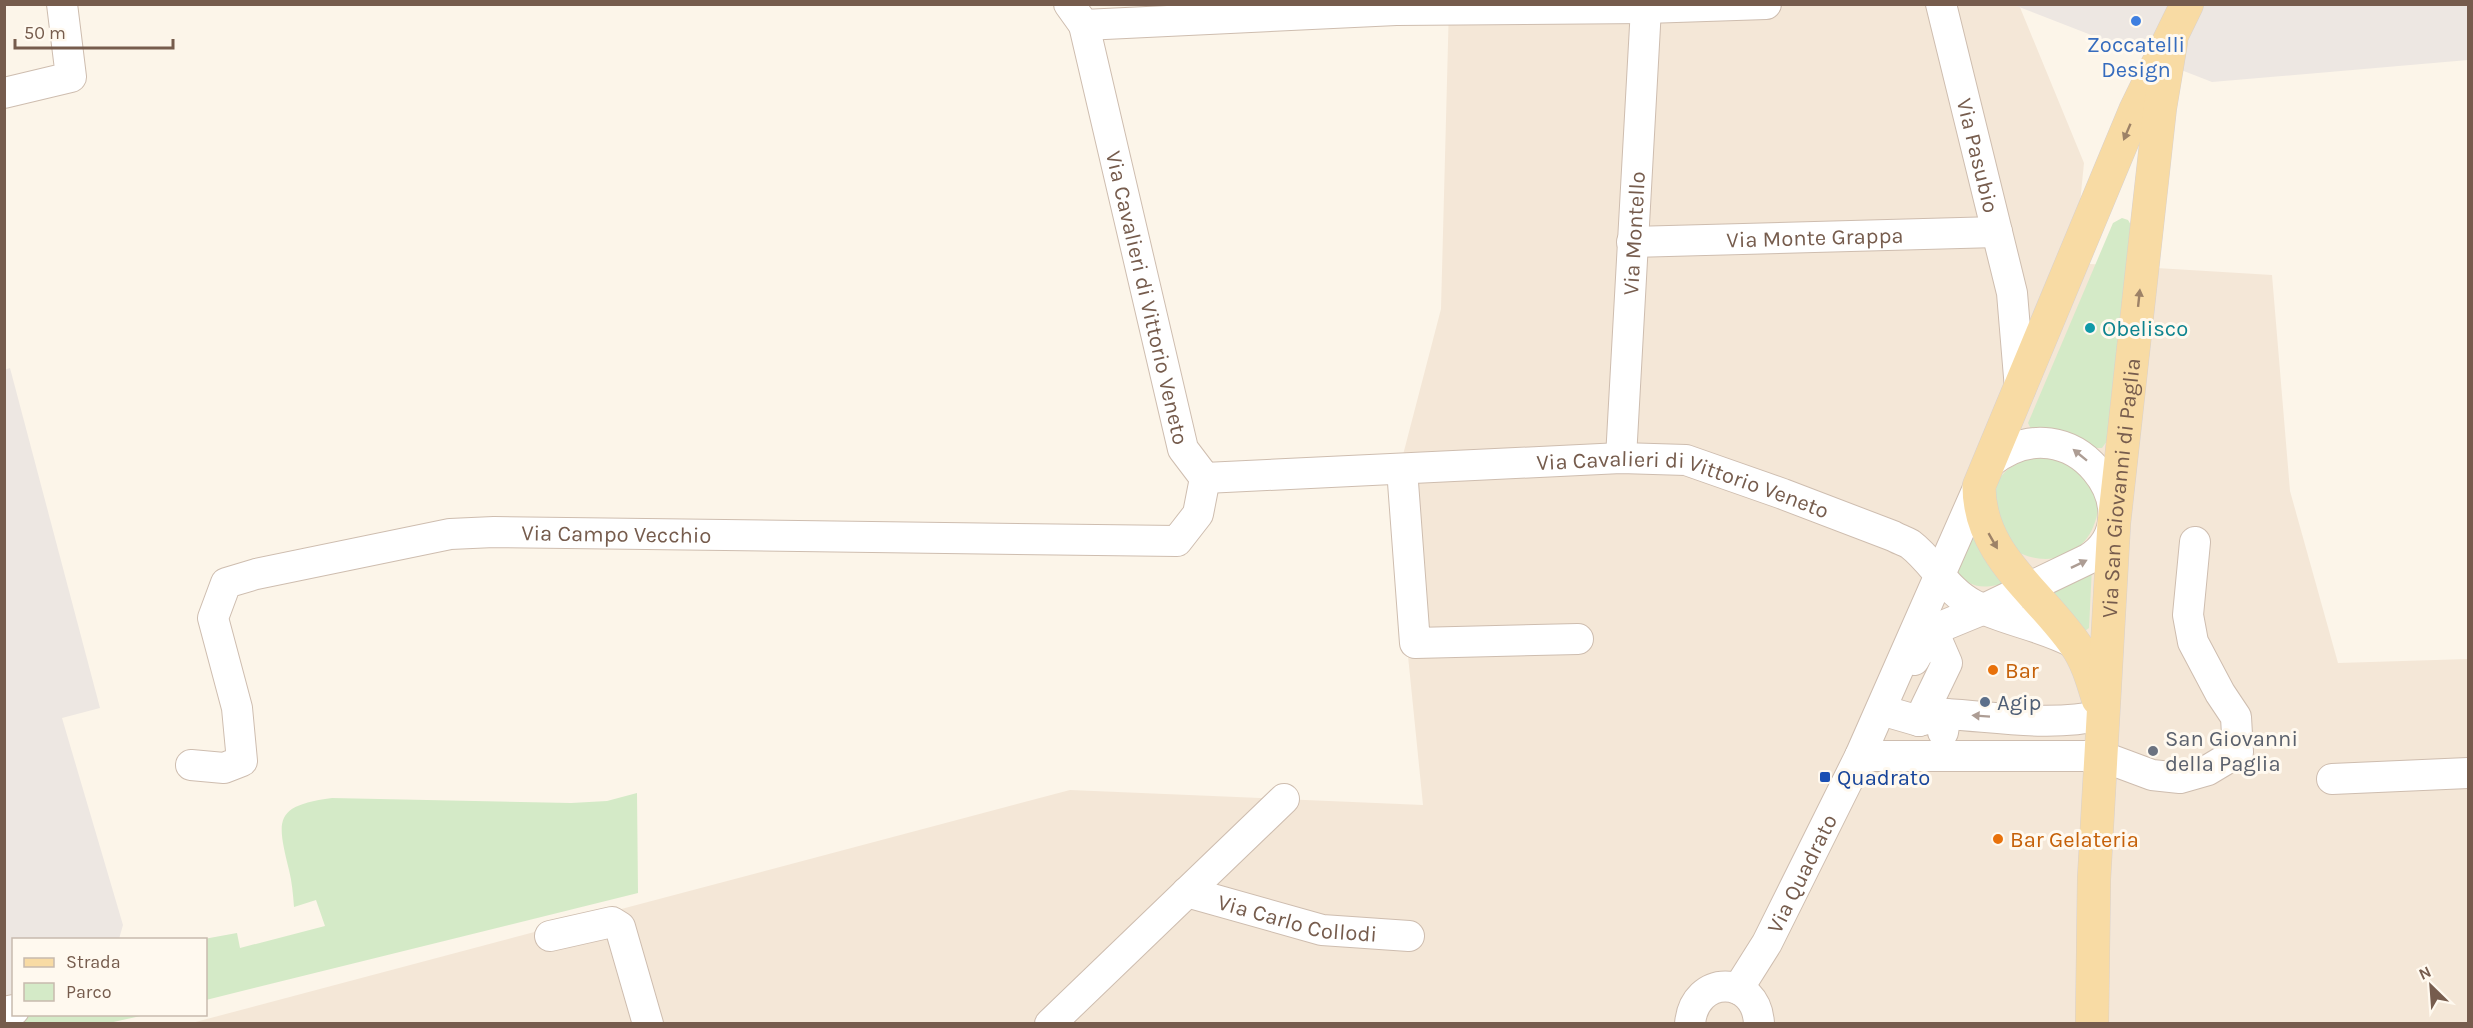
<svg xmlns="http://www.w3.org/2000/svg" width="2473" height="1028" viewBox="0 0 2473 1028" font-family="Karla,sans-serif">
	<style>
		.residential { fill: #f4e7d7 }
		.industrial { fill: #ede7e2 }
		.green { fill: #d4eac7 }
		.lines { fill: none; stroke-linecap: round; stroke-linejoin: round }
		.minor-casing { stroke: #cebdaf; stroke-width: 32 }
		.major-casing { stroke: #d9d1cd; stroke-width: 34 }
		.minor { stroke: #fff; stroke-width: 30 }
		.major { stroke: #f8dba4; stroke-width: 33 }
		.oneway { fill: #9d8267 }
		.oneway2 { fill: #ad9d94 }
		.shop-dot { fill: #3f7fe0; stroke: #fff9ef; stroke-width: 2 }
		.culture-dot { fill: #0f9aa8; stroke: #fff9ef; stroke-width: 2 }
		.food-dot { fill: #e8710a; stroke: #fff9ef; stroke-width: 2 }
		.service-dot { fill: #5c6f8a; stroke: #fff9ef; stroke-width: 2 }
		.worship-dot { fill: #6b7280; stroke: #fff9ef; stroke-width: 2 }
		.transit-dot { fill: #1a4fb4; stroke: #fff9ef; stroke-width: 2 }
		.labels { text-anchor: middle; stroke-width: 6; stroke-linejoin: round; paint-order: stroke }
		.shop-label { font-size: 22px; fill: #366cbe; stroke: #fff9ef }
		.street-label { font-size: 22px; fill: #765c4d; stroke: #fff9ef }
		.culture-label { font-size: 22px; fill: #0d838f; stroke: #fff9ef; text-anchor: start }
		.food-label { font-size: 22px; fill: #c56008; stroke: #fff9ef; text-anchor: start }
		.service-label { font-size: 22px; fill: #4e5e75; stroke: #fff9ef; text-anchor: start }
		.worship-label { font-size: 22px; fill: #5b616d; stroke: #fff9ef; text-anchor: start }
		.transit-label { font-size: 22px; fill: #164399; stroke: #fff9ef; text-anchor: start }
	</style>
	<rect width="100%" height="100%" fill="#fcf5e9"/>
	<path class="residential" d="M1449 5H2019L2084 163 2074 263 2272 275 2290 491 2338 663 2468 659V1023L188 1024 1070 790 1423 805 1392 497 1441 309Z"/>
	<path class="industrial" d="M2014 5H2468V60L2212 82Z
		M10 368 100 708 62 718 123 925 119 939 14 940 13 996 4 998V370Z"/>
	<path class="green" d="M2122 218 2128 220 2131 225 2107 441 2102 448H2097L2039 432 2031 429 2028 423 2113 223Z
		M2042 454 2073 461C2079 471 2095 489 2098 500 2100 506 2097 516 2095 522 2085 554 2052 567 2022 554 2016 552 2007 546 2004 540 1999 531 1999 515 1997 504 1990 471 2017 463 2042 454Z
		M1971 515 2010 582C1981 590 1970 589 1950 566Z
		M2092 567 2089 628 2085 631 2048 588Z
		M637 793 638 893 206 1000 204 939 237 933 240 948 325 926 316 900 294 907C293 894 292 882 289 870 277 820 273 806 332 798L571 803 607 801Z
		M20 1015H145L109 1023 5 1024Z"/>
	<g class="lines">
		<g class="minor-casing">
			<g id="minor">
				<path d="M1069 4 1084 25 1396 10 1646 8 1766 4"/>
				<path id="s1" d="M1941 4 2012 293 2020 389"/>
				<path id="s2" d="M1084 25 1183 449 1205 478 1621 458 1686 460 1783 494 1893 536C1898 539 1905 541 1910 544 1934 562 1946 591 1974 605 2006 621 2043 626 2074 643"/>
				<path d="M4 93 71 77 62 4"/>
				<path id="s3" d="M1632 242 1997 232"/>
				<path id="s4" d="M1621 458 1646 8"/>
				<path d="M1402 469 1415 643 1578 639"/>
				<path d="M1914 660 1922 646 1945 625 1984 609 2088 559C2157 517 2073 395 1989 463"/>
				<path d="M1881 710 1919 721 1946 714 1943 732"/>
				<path d="M1946 714C1997 717 2052 727 2102 715"/>
				<path d="M1919 721 1947 663 1934 633"/>
				<path d="M1860 756H2101L2152 775 2180 778 2208 770 2238 752 2236 717 2220 693 2193 642 2188 615 2195 542"/>
				<path id="s5" d="M191 765 224 768 242 761 237 708 213 618 226 583 256 574 450 534 494 532 1177 541 1198 514 1205 478"/>
				<path d="M2332 779 2468 773"/>
				<path id="s6" d="M1187 892 1322 930 1409 936"/>
				<path d="M550 936 612 922 620 927 648 1024"/>
				<path id="s7" d="M1738 989 1767 943 1860 756 1979 486"/>
				<path d="M4 1012 14 1010"/>
				<path d="M1050 1024 1284 799"/>
				<path d="M1690 1024C1694 974 1757 974 1759 1024"/>
			</g>
		</g>
		<g class="major-casing">
			<g id="major">
				<path d="M2098 699C2092 679 2087 661 2075 644 2038 591 1979 555 1979 486L2135 111 2187 4"/>
				<path id="s8" d="M2092 1024 2094 879 2114 523 2160 108 2171 42"/>
			</g>
		</g>
		<use href="#minor" class="minor"/>
		<use href="#major" class="major"/>
	</g>
	<defs><path id="oneway-solid" d="M-6-.8H1V-3.2L6.5 0L1 3.2V.8H-6Z" transform="scale(1.5)"/></defs>
	<g class="oneway">
		<use href="#oneway-solid" transform="translate(2127 132) rotate(113)"/>
		<use href="#oneway-solid" transform="translate(2139 298) rotate(-84)"/>
		<use href="#oneway-solid" transform="translate(1993 541) rotate(60)"/>
	</g>
	<g class="oneway2">
		<use href="#oneway-solid" transform="translate(2080 455) rotate(-141)"/>
		<use href="#oneway-solid" transform="translate(2079 564) rotate(-26)"/>
		<use href="#oneway-solid" transform="translate(1981 716) rotate(-176)"/>
	</g>
	<circle class="shop-dot" cx="2136" cy="21" r="6"/>
	<circle class="culture-dot" cx="2090" cy="328" r="6"/>
	<g class="food-dot">
		<circle cx="1993" cy="670" r="6"/>
		<circle cx="1998" cy="839" r="6"/>
	</g>
	<circle class="service-dot" cx="1985" cy="702" r="6"/>
	<circle class="worship-dot" cx="2153" cy="751" r="6"/>
	<rect class="transit-dot" x="1819" y="771" width="12" height="12" rx="3"/>
	<g class="labels">
		<g class="shop-label">
			<text x="2136" y="52">Zoccatelli<tspan x="2136" dy="25">Design</tspan></text>
		</g>
		<g class="street-label">
			<text dy="8" stroke="none"><textPath href="#s1" startOffset="156">Via Pasubio</textPath></text>
			<text dy="8" stroke="none"><textPath href="#s4" startOffset="225">Via Montello</textPath></text>
			<text dy="8" stroke="none"><textPath href="#s3" startOffset="183">Via Monte Grappa</textPath></text>
			<text dy="8" stroke="none"><textPath href="#s2" startOffset="280">Via Cavalieri di Vittorio Veneto</textPath></text>
			<text dy="8" stroke="none"><textPath href="#s8" startOffset="537">Via San Giovanni di Paglia</textPath></text>
			<text dy="8" stroke="none"><textPath href="#s2" startOffset="954">Via Cavalieri di Vittorio Veneto</textPath></text>
			<text dy="8" stroke="none"><textPath href="#s5" startOffset="632">Via Campo Vecchio</textPath></text>
			<text dy="8" stroke="none"><textPath href="#s7" startOffset="132">Via Quadrato</textPath></text>
			<text dy="8" stroke="none"><textPath href="#s6" startOffset="114">Via Carlo Collodi</textPath></text>
		</g>
		<g class="culture-label">
			<text x="2102" y="336">Obelisco</text>
		</g>
		<g class="food-label">
			<text x="2005" y="678">Bar</text>
			<text x="2010" y="847">Bar Gelateria</text>
		</g>
		<g class="service-label">
			<text x="1997" y="710">Agip</text>
		</g>
		<g class="worship-label">
			<text x="2165" y="746">San Giovanni<tspan x="2165" dy="25">della Paglia</tspan></text>
		</g>
		<g class="transit-label">
			<text x="1837" y="785">Quadrato</text>
		</g>
	</g>
	<rect width="2473" height="1028" fill="none" stroke="#765c4d" stroke-width="12"/>
	<rect x="12" y="938" width="195" height="78" fill="#fff9ef" stroke="#c8baae" stroke-width="1.5"/>
	<rect x="24" y="958" width="30" height="9" fill="#f8dba4" stroke="#c8baae" stroke-width="1.5"/>
	<text x="66" y="968" font-size="18" fill="#765c4d">Strada</text>
	<rect x="24" y="983" width="30" height="18" fill="#d4eac7" stroke="#c8baae" stroke-width="1.5"/>
	<text x="66" y="998" font-size="18" fill="#765c4d">Parco</text>
	<g transform="translate(2431 986) rotate(335)" stroke="#fff9ef" stroke-width="4.5" paint-order="stroke">
	<path d="M0-4.5L10 22L0 15L-10 22Z" fill="#765c4d"/>
	<text y="-9" font-size="16" font-weight="bold" text-anchor="middle" fill="#765c4d">N</text>
	</g>
	<path d="M15 39v9h158v-9" fill="none" stroke="#765c4d" stroke-width="3"/>
	<text x="24" y="39" font-size="18" fill="#765c4d" stroke="#fff9ef" stroke-width="4.5" paint-order="stroke">50 m</text>
</svg>
